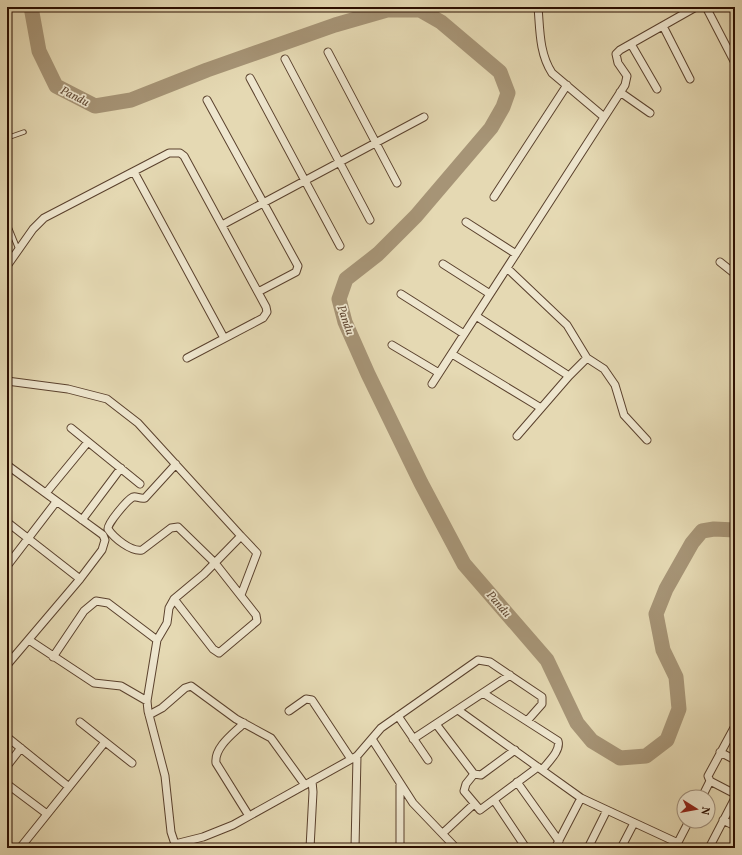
<svg xmlns="http://www.w3.org/2000/svg" width="742" height="855" viewBox="0 0 742 855" font-family="Vollkorn,serif">
	<style>
		.lines { fill: none; stroke-linecap: round; stroke-linejoin: round }
		.river { stroke: #a69476; stroke-width: 15 }
		.lane-casing { stroke: #5a412d; stroke-width: 5.5 }
		.street-casing { stroke: #5a412d; stroke-width: 9 }
		.lane { stroke: #eee6ce; stroke-width: 3.5 }
		.street { stroke: #eee6ce; stroke-width: 7 }
		.labels { text-anchor: middle; stroke-width: 3.5; stroke-linejoin: round; paint-order: stroke }
		.water-label { font-size: 12px; font-style: italic; fill: #624a35; stroke: #eee6ce }
	</style>
	<rect width="100%" height="100%" fill="#e5d9b3"/>
	<filter id="stains"><feTurbulence type="fractalNoise" baseFrequency=".005" numOctaves="4"/><feColorMatrix values="0 0 0 0 .2 0 0 0 0 .09 0 0 0 0 .02 0 0 0 .5 -.17"/></filter>
	<radialGradient id="worn" r=".72"><stop offset=".6" stop-color="#630" stop-opacity="0"/><stop offset="1" stop-color="#630" stop-opacity=".3"/></radialGradient>
	<g class="lines">
		<path class="river" d="M31 7 39 51 56 86 95 106 131 100 207 70 335 25 387 10H420L441 22 500 72 508 93 503 107 491 128 416 216 378 254 346 279 339 299 345 322 368 374 421 483 464 564 547 660 577 723 592 741 620 758 646 756 667 740 679 709 676 677 663 650 656 614 666 589 692 543 702 531 714 529 735 530"/>
		<g class="lane-casing">
			<path id="lane" d="M7 138 24 132
				M7 222 18 249"/>
		</g>
		<g class="street-casing">
			<path id="street" d="M538 7C540 29 539 53 552 73L604 117
				M706 7 735 63
				M663 26 690 79
				M631 44 657 89
				M328 52 397 183
				M285 59 370 220
				M250 78 340 246
				M620 92 650 113
				M207 100 298 266 296 272 258 292
				M134 172 224 338
				M494 197 567 85
				M466 222 516 254
				M222 225 424 117
				M720 262 735 274
				M443 264 490 294
				M7 266 33 229 44 218 169 153H180L184 156 266 307 267 312 263 318 187 358
				M507 268 567 325 587 358 569 376
				M401 294 464 334
				M476 316 569 376 517 436
				M392 345 439 373
				M452 354 541 408
				M587 358 604 369 615 385 624 415 647 440
				M7 381 68 389 107 399 138 423 241 536 204 574 174 599 169 608 167 623 157 640 147 701 148 711 165 776 171 832 175 844
				M432 384 625 85 627 76 618 63 616 54 620 50 696 7
				M71 428 140 484
				M7 465 103 535 105 540 102 550 80 579 7 665
				M46 493 88 442
				M82 520 121 468
				M7 522 80 579
				M7 566 56 502
				M241 595 257 553 241 536
				M174 599 213 649 219 653 257 621 256 615 215 563 178 527 171 528 142 550C131 552 114 538 108 529 107 524 127 500 133 497 136 496 140 499 145 498L176 464
				M29 640 94 683 121 686 147 701
				M53 657 84 611 96 601 108 603 157 640
				M483 693 558 741C561 751 548 762 542 770
				M458 710 581 798 555 848
				M289 711 306 699 312 700 351 759
				M149 715 162 708 185 688 191 686 236 719 271 738 305 785
				M398 716 428 760
				M80 722 132 763
				M244 723C234 733 214 747 216 763L249 816
				M436 724 474 774 481 775 515 750
				M735 726 708 776 710 781 735 794
				M7 737 69 787
				M372 739 413 803 456 848
				M413 739 510 675
				M720 752 735 760
				M7 766 21 748
				M474 774 466 784 464 791 480 810 538 767
				M517 782 559 841
				M7 784 47 814
				M400 785V848
				M702 797 710 781
				M581 798 678 843
				M494 800 526 848
				M723 820 735 826
				M443 833 474 804
				M20 848 105 742
				M171 848 175 844 203 837 233 825 357 756 381 728 478 660 490 662 542 697V704L527 721
				M310 848 313 792 312 781
				M355 848 357 756
				M588 848 607 810
				M621 848 634 823
				M675 848 689 821
				M709 848 735 798"/>
		</g>
		<use href="#lane" class="lane"/>
		<use href="#street" class="street"/>
	</g>
	<g class="labels">
		<g class="water-label">
			<text transform="translate(75 96) rotate(27)" y="4">Pandu</text>
			<text transform="translate(346 320) rotate(71)" y="4">Pandu</text>
			<text transform="translate(499 604) rotate(49)" y="4">Pandu</text>
		</g>
	</g>
	<rect width="742" height="855" fill="none" stroke="#e5d9b3" stroke-width="24"/>
	<rect x="8" y="8" width="726" height="839" fill="none" stroke="#2b0e00" stroke-width="2"/>
	<rect x="12" y="12" width="718" height="831" fill="none" stroke="#2b0e00"/>
	<g transform="translate(696 809) rotate(101)"><circle r="19" fill="#eee6ce" stroke="#a0907c"/>
	<path d="M0-3L7 15L0 10L-7 15Z" fill="#8f2418"/>
	<text y="-6" font-size="11" font-weight="bold" text-anchor="middle" fill="#2b0e00">N</text>
	</g>
	<rect width="100%" height="100%" filter="url(#stains)"/>
	<rect width="100%" height="100%" fill="url(#worn)"/>
</svg>
